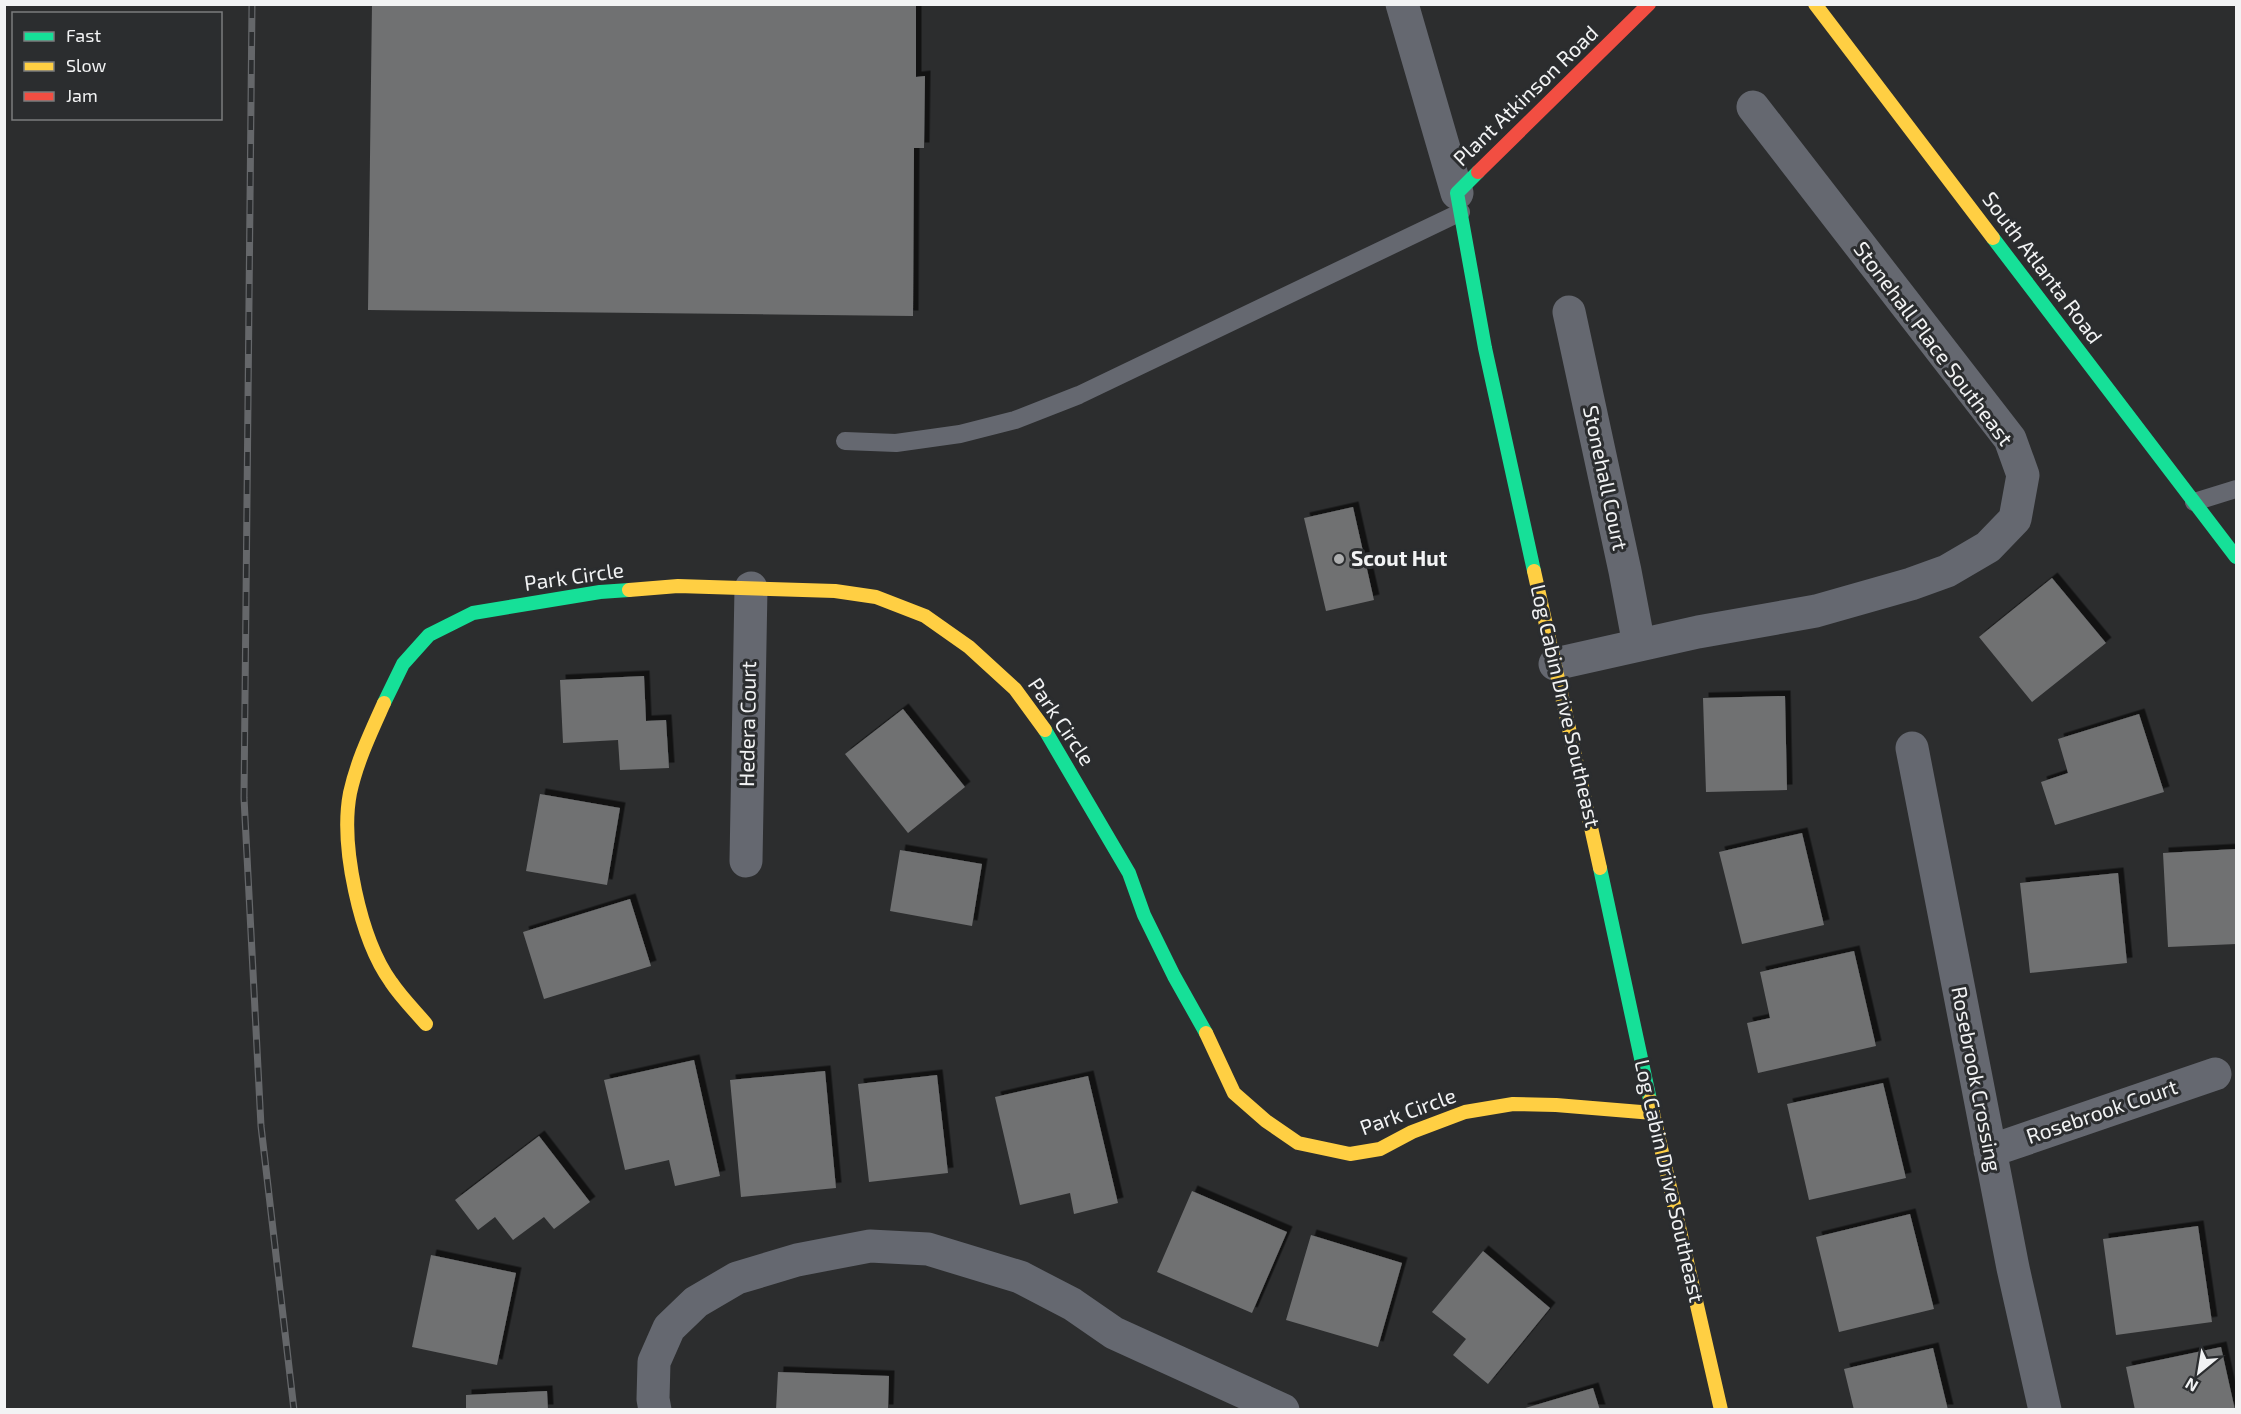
<svg xmlns="http://www.w3.org/2000/svg" width="2241" height="1414" viewBox="0 0 2241 1414" font-family="'Exo 2',sans-serif">
	<style>
		.building { fill: #707172; filter: url(#shadow) }
		.lines { fill: none; stroke-linecap: round; stroke-linejoin: round }
		.lane { stroke: #656870; stroke-width: 18 }
		.street { stroke: #656870; stroke-width: 33 }
		.fast { stroke: #16e098; stroke-width: 14 }
		.slow { stroke: #ffcf43; stroke-width: 14 }
		.jam { stroke: #f24e42; stroke-width: 14 }
		.rail-casing { stroke: #65676a; stroke-width: 7 }
		.rail { stroke: #2b2d2f; stroke-width: 4.5; stroke-dasharray: 14; stroke-linecap: butt }
		.poi-dot { fill: #adaeaf; stroke: #2b2d2f; stroke-width: 2 }
		.labels { text-anchor: middle; stroke-width: 6; stroke-linejoin: round; paint-order: stroke }
		.street-label { font-size: 21px; fill: #f2f3f4; stroke: #2b2d2f }
		.poi-label { font-size: 21px; font-weight: bold; fill: #f2f3f4; stroke: #2b2d2f; text-anchor: start }
	</style>
	<defs>
		<filter id="shadow"><feDropShadow dx="5.5" dy="-5.5" stdDeviation="0" flood-color="#0009"/></filter>
	</defs>
	<rect width="100%" height="100%" fill="#2c2d2e"/>
	<path class="building" d="M372 4H916V77L925 76 924 148H914L913 316 368 310Z
		M1353 507 1374 600 1326 611 1304 518Z
		M2052 578 2106 643 2032 702 1979 637Z
		M644 676 646 721 666 720 669 768 620 770 618 740 563 743 560 680Z
		M1785 696 1787 790 1706 792 1703 698Z
		M903 709 965 787 908 833 845 754Z
		M2139 714 2164 792 2055 825 2041 782 2068 773 2058 739Z
		M540 794 620 808 607 885 526 871Z
		M1802 833 1824 925 1742 944 1719 852Z
		M2236 849V944L2168 947 2163 853Z
		M900 850 982 864 972 926 890 911Z
		M2118 873 2127 963 2030 973 2020 883Z
		M630 899 651 966 544 999 523 932Z
		M1854 951 1876 1046 1758 1073 1747 1023 1770 1018 1760 972Z
		M694 1060 720 1176 675 1186 669 1160 625 1170 604 1080Z
		M825 1071 836 1188 741 1197 730 1080Z
		M937 1075 948 1173 869 1182 858 1084Z
		M1088 1076 1118 1203 1074 1214 1070 1193 1020 1205 995 1097Z
		M1883 1083 1906 1178 1809 1200 1787 1104Z
		M539 1136 590 1202 554 1229 544 1217 513 1240 495 1217 478 1230 455 1200Z
		M1192 1191 1287 1232 1252 1313 1157 1272Z
		M1910 1214 1934 1309 1839 1332 1816 1237Z
		M2198 1226 2212 1322 2116 1335 2103 1239Z
		M1311 1235 1402 1263 1378 1347 1286 1320Z
		M1483 1251 1550 1308 1488 1384 1453 1355 1466 1339 1432 1312Z
		M431 1255 516 1273 497 1365 412 1347Z
		M2221 1347 2235 1410H2135L2126 1367Z
		M1933 1348 1948 1410H1854L1844 1369Z
		M778 1372 889 1376 888 1410H776Z
		M1593 1388 1600 1410H1522V1409Z
		M547 1391 548 1410H466V1395Z"/>
	<g class="lines">
		<path class="lane" d="M845 441 896 443 960 434 1015 420 1079 395 1461 212
			M2194 502 2236 489"/>
		<path class="street" d="M1402 4 1457 193
			M1569 312 1625 571 1639 645
			M1555 664 1698 632 1816 611 1911 584 1947 571 1988 547 2015 519 2023 475 2010 439 1753 107
			M1912 748 2013 1268 2045 1410
			M746 861 751 588
			M1990 1151 2215 1074
			M655 1410 653 1399 654 1362 669 1328 696 1302 737 1278 797 1260 870 1246 928 1249 1020 1277 1072 1304 1114 1333 1283 1410"/>
		<path class="fast" d="M1478 172 1457 193 1485 348 1534 571
			M1993 238 2236 557
			M384 703 403 664 429 635 473 613 600 592 629 590
			M1045 730 1129 873 1144 915 1174 976 1206 1033
			M1600 868 1650 1100"/>
		<path class="slow" d="M1815 4 1993 238
			M1534 571 1600 868
			M629 590 678 586 835 591 876 597 925 616 969 647 1015 689 1045 730
			M384 703C371 732 357 761 350 793 340 845 360 939 391 982 401 997 414 1010 426 1024
			M1206 1033 1234 1093 1266 1121 1298 1143 1350 1154 1380 1149 1412 1132 1465 1112 1513 1104 1556 1105 1653 1113
			M1650 1100 1721 1410"/>
		<path class="jam" d="M1478 172 1649 4"/>
		<g class="rail-casing">
			<path id="rail" d="M252 4 244 798 261 1126 294 1410"/>
		</g>
		<use href="#rail" class="rail"/>
	</g>
	<circle class="poi-dot" cx="1339" cy="559" r="6"/>
	<g class="labels">
		<g class="street-label">
			<text transform="translate(1526 96) rotate(-44)" y="7">Plant Atkinson Road</text>
			<text transform="translate(2042 268) rotate(53)" y="7">South Atlanta Road</text>
			<text transform="translate(1933 344) rotate(53)" y="7">Stonehall Place Southeast</text>
			<text transform="translate(1605 478) rotate(78)" y="7">Stonehall Court</text>
			<text transform="translate(574 577) rotate(-8)" y="7">Park Circle</text>
			<text transform="translate(1565 706) rotate(77)" y="7">Log Cabin Drive Southeast</text>
			<text transform="translate(1061 722) rotate(56)" y="7">Park Circle</text>
			<text transform="translate(748 724) rotate(-89)" y="7">Hedera Court</text>
			<text transform="translate(1976 1079) rotate(79)" y="7">Rosebrook Crossing</text>
			<text transform="translate(1408 1112) rotate(-20)" y="7">Park Circle</text>
			<text transform="translate(2102 1112) rotate(-19)" y="7">Rosebrook Court</text>
			<text transform="translate(1669 1181) rotate(77)" y="7">Log Cabin Drive Southeast</text>
		</g>
		<g class="poi-label">
			<text x="1351" y="566">Scout Hut</text>
		</g>
	</g>
	<rect width="2241" height="1414" fill="none" stroke="#f2f3f4" stroke-width="12"/>
	<rect x="12" y="12" width="210" height="108" fill="#2b2d2f" stroke="#7b7c7e" stroke-width="1.5"/>
	<rect x="24" y="32" width="30" height="9" fill="#16e098" stroke="#7b7c7e" stroke-width="1.5"/>
	<text x="66" y="42" font-size="18" fill="#f2f3f4">Fast</text>
	<rect x="24" y="62" width="30" height="9" fill="#ffcf43" stroke="#7b7c7e" stroke-width="1.5"/>
	<text x="66" y="72" font-size="18" fill="#f2f3f4">Slow</text>
	<rect x="24" y="92" width="30" height="9" fill="#f24e42" stroke="#7b7c7e" stroke-width="1.5"/>
	<text x="66" y="102" font-size="18" fill="#f2f3f4">Jam</text>
	<g transform="translate(2199 1372) rotate(210)" stroke="#2b2d2f" stroke-width="4.5" paint-order="stroke">
	<path d="M0-4.5L10 22L0 15L-10 22Z" fill="#f2f3f4"/>
	<text y="-9" font-size="16" font-weight="bold" text-anchor="middle" fill="#f2f3f4">N</text>
	</g>
</svg>
